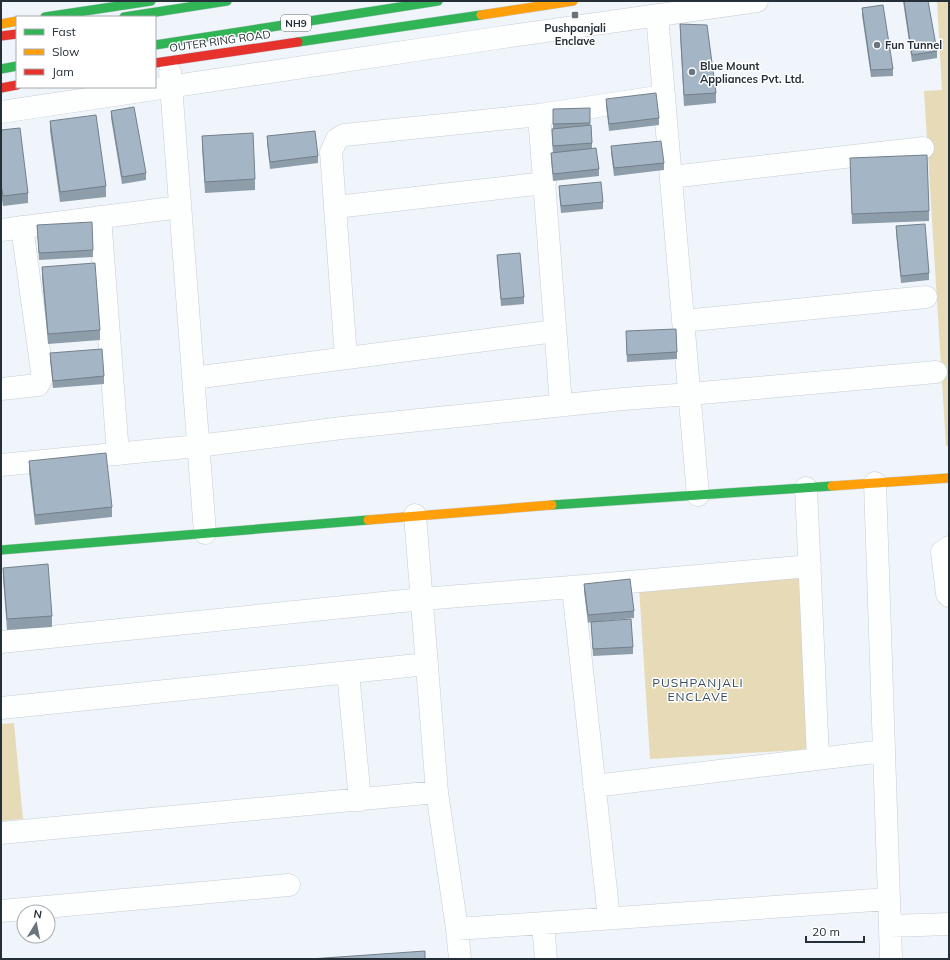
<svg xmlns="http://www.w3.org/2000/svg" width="950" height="960" viewBox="0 0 950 960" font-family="Mulish,sans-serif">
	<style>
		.green { fill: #e7dbb7 }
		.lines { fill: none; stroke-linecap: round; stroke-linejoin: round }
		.street-casing { stroke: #c5cdd4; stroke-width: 23 }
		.fast-casing { stroke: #c5cdd4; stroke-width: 10 }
		.slow-casing { stroke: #c5cdd4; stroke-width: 10 }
		.jam-casing { stroke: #c5cdd4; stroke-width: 10 }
		.street { stroke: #fdfefe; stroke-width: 22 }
		.fast { stroke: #30b455; stroke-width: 9 }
		.slow { stroke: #ff9f0a; stroke-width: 9 }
		.jam { stroke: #e5322d; stroke-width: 9 }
		.wall { fill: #8d9da9 }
		.building { fill: #a4b6c5; stroke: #737f8a }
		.poi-dot { fill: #6b747c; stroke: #fff; stroke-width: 1.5 }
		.labels { text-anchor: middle; stroke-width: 3; stroke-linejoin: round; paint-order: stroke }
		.shield { fill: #fff; stroke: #666d74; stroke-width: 1 }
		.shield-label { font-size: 10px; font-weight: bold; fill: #242f38 }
		.poi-label { font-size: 11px; font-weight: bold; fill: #242f38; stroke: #fff; text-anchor: start }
		.street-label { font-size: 11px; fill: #242f38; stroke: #fff }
		.neighbourhood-label { font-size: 12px; letter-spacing: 1px; fill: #31485c; stroke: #fff }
	</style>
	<rect width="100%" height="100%" fill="#eff5fa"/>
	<path class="green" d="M937 1H949V446H946L924 91 942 90Z
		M802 578 813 749 650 759 639 587Z
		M14 723 23 819 1 821V724Z"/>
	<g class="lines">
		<g class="street-casing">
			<path id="street" d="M657 15 698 495
				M170 72 205 533
				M1 112 497 38 757 1
				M539 115 561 405
				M671 177 923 148
				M336 207 545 183
				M100 217 118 454
				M1 230 180 207
				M683 321 926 297
				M346 358 331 152 337 139 344 135 539 115 664 96
				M193 378 555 331
				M1 389 38 385 41 380 42 372 22 227
				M1 465 198 446 342 428 623 399 690 394 936 372
				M875 483 891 959
				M806 488 818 758
				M415 515 437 792 457 929 460 959
				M949 547 942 552 947 594 949 596
				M1 642 422 599 584 586
				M348 672 360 800
				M1 708 427 664
				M594 786 884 751
				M1 833 437 792
				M1 911 289 885
				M609 918 574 597C576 591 578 589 584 586L810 566
				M543 924 546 959
				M890 926 949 924
				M457 929 889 899"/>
		</g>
		<g class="fast-casing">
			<path id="fast" d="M45 17 151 1
				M124 17 227 1
				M298 42 481 15
				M155 45 438 1
				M1 69 17 66
				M552 505 832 486
				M1 550 368 520"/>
		</g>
		<g class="slow-casing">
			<path id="slow" d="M481 15 573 1
				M1 24 17 21
				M832 486 949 478
				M368 520 552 505"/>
		</g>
		<g class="jam-casing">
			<path id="jam" d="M1 36 17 34
				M155 63 298 42
				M1 88 17 85"/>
		</g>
		<use href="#street" class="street"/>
		<use href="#fast" class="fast"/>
		<use href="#slow" class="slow"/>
		<use href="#jam" class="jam"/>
	</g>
	<path class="wall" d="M903 1H928L937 51V58L912 62Z
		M862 8 893 69V76L871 77 862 15Z
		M680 24 716 93V103L684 106 680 35Z
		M606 99 659 118V125L609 131 606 106Z
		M553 109 590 123 592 143V149L599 169V176L553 181 551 160V153H553L552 136V129H553Z
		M111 111 146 173V180L122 184 111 118Z
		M50 121 106 186V197L60 202 50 131Z
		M1 130 28 193V203L3 206 1 194Z
		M202 136 255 179V190L205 193 202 147Z
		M267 136 318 156V163L270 169 267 143Z
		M611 146 664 163V170L614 176 611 153Z
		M850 158 929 211V221L852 224Z
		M559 186 603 202V209L561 213 559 193Z
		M37 225 93 250V257L39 260Z
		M896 226 929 273V280L901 283 896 233Z
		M497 255 524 297V304L501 306Z
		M42 267 100 330V340L48 344 42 278Z
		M626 338 677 352V359L627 362Z
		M50 353 104 376V384L53 388 50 360Z
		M29 461 112 507V517L35 525 29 472Z
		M3 568 52 616V627L7 630 3 578Z
		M584 584 634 611V618L602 621 633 647V654L593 656 591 622 588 623 584 591Z"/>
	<path class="building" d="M904 1H928L937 51 912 55Z
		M883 5 893 69 871 70 862 8Z
		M680 24 707 25 716 93 684 95Z
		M656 93 659 118 609 124 606 99Z
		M134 107 146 173 122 177 111 111Z
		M590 108V123L553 124V109Z
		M96 115 106 186 60 192 50 121Z
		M591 125 592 143 553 146 552 129Z
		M20 128 28 193 3 196 1 184V130Z
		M315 131 318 156 270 162 267 136Z
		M253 133 255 179 205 182 202 136Z
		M661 141 664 163 614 168 611 146Z
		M596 148 599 169 553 174 551 153Z
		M927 155 929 211 852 214 850 158Z
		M601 182 603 202 561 206 559 186Z
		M92 222 93 250 39 253 37 225Z
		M925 224 929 273 901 276 896 226Z
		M520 253 524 297 501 299 497 255Z
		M95 263 100 330 48 334 42 267Z
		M676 329 677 352 627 355 626 331Z
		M102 349 104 376 53 381 50 353Z
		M106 453 112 507 35 515 29 461Z
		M48 564 52 616 7 619 3 568Z
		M630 579 634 611 588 615 584 584Z
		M631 619 633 647 593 649 591 622Z
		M425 951V959H310Z"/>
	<g class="poi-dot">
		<rect x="571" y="11" width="8" height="8" rx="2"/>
		<circle cx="877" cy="45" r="4"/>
		<circle cx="692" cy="72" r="4"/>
	</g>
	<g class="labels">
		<rect class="shield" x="281" y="15" width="30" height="16" rx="3"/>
		<g class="shield-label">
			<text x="296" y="27">NH9</text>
		</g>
		<g class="poi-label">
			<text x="575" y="32" text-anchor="middle">Pushpanjali<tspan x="575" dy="13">Enclave</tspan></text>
			<text x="885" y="49">Fun Tunnel</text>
			<text x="700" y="70">Blue Mount<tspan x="700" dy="13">Appliances Pvt. Ltd.</tspan></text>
		</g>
		<g class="street-label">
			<text transform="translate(220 41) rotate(-8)" y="4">OUTER RING ROAD</text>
		</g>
		<g class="neighbourhood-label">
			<text x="698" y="687">PUSHPANJALI<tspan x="698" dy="14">ENCLAVE</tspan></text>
		</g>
	</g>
	<rect width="950" height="960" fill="none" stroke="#242f38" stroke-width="4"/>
	<rect x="16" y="16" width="140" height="72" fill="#ffffff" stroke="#a7acaf"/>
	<rect x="24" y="29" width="20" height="6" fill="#30b455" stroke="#a7acaf"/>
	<text x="52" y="36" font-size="12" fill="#242f38">Fast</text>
	<rect x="24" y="49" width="20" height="6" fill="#ff9f0a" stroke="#a7acaf"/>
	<text x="52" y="56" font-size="12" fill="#242f38">Slow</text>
	<rect x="24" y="69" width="20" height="6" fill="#e5322d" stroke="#a7acaf"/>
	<text x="52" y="76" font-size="12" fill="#242f38">Jam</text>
	<g transform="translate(36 924) rotate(10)"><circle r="19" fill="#ffffff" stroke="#a7acaf"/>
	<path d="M0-3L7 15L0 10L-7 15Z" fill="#6b747c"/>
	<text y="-6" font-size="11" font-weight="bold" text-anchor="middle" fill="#242f38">N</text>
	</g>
	<path d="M806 936v6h58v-6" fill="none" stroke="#242f38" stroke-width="2"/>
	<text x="812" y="936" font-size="12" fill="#242f38" stroke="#ffffff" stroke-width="3" paint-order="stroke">20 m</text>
</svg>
